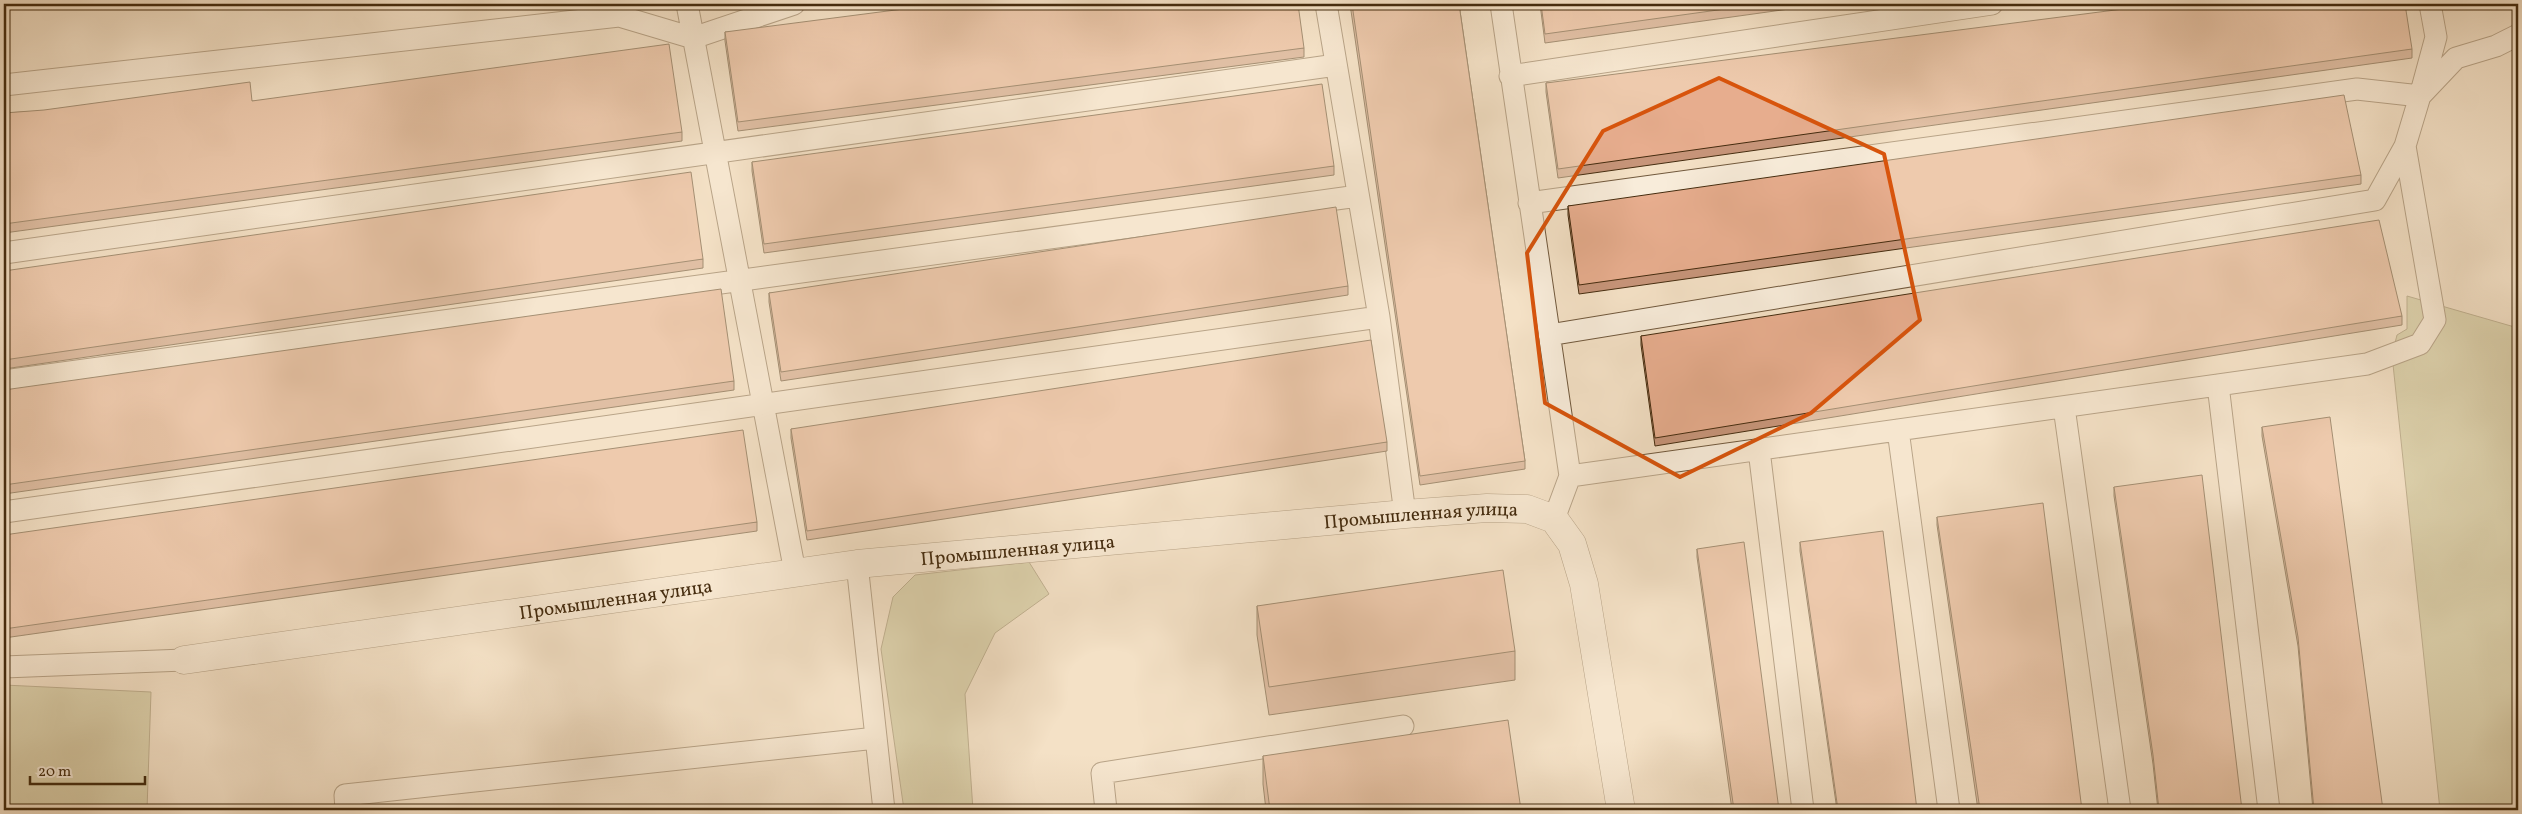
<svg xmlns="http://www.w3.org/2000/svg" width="2522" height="814" viewBox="0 0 2522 814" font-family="Vollkorn,serif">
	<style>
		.green { fill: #c3c190; stroke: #847650 }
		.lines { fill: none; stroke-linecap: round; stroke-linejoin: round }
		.lane-casing { stroke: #71593d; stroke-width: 23 }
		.street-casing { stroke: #71593d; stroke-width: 29 }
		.lane { stroke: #f8ecda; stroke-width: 21 }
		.street { stroke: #f8ecda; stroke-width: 28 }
		.wall { fill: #c7957a; stroke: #452c0f }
		.building { fill: #e7ad8e; stroke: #452c0f }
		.marked { fill: none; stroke: #d8540c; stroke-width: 4; stroke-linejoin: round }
		.labels { text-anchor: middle; stroke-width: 4; stroke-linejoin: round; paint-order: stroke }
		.street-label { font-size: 19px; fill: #452c0f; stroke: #f8ecda }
	</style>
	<rect width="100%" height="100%" fill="#f4e1c6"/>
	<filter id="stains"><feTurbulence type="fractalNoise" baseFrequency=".004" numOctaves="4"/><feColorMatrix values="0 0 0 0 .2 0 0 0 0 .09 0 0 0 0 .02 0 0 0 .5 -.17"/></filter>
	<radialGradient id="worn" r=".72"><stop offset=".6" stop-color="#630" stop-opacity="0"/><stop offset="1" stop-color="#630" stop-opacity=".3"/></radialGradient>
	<path class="green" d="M2407 296 2518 328V810H2440L2392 355 2397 335 2407 329Z
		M1029 562 1049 594 995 633 965 694 973 810H904L881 649 893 597 915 575Z
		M4 685 151 692 147 810H4Z"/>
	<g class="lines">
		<g class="lane-casing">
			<path id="lane" d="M687 4 795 572
				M1326 4 1379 317 1405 514
				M1501 4 1570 476 1554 519
				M1510 76 1992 4
				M4 85 619 16 693 38 794 4
				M1529 203 2357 89 2420 96 2456 58 2496 46 2518 35
				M4 253 1336 65
				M1549 335 2375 200 2405 146 2420 96 2436 37 2430 4
				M4 381 1358 196
				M2218 385 2269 810
				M2064 407 2120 810
				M1898 430 1949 810
				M1759 450 1803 810
				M1570 476 2367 364 2420 344 2435 320 2405 146
				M4 512 1379 317
				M857 564 884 810
				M4 667 184 660
				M346 810 345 795 876 738
				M1106 810 1102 773 1403 726"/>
		</g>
		<g class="street-casing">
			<g id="street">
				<path id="s1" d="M184 660 857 564 1405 514 1487 508 1527 509 1554 519 1572 544 1584 584 1621 810"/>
			</g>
		</g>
		<use href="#lane" class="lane"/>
		<use href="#street" class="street"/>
	</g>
	<path class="wall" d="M1350 4H1459L1525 461V469L1420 485Z
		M1540 4H1825L1545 43Z
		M725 32 1304 48V57L738 131 725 41Z
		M2412 49V58L1558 178 1546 92V83Z
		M252 101 682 132V141L4 233V113Z
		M752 162 1334 166V175L764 253 752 171Z
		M2361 175V184L1579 294 1568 215V206Z
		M703 259V268L4 369V271Z
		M1348 286V295L781 381 769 302V293Z
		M2402 316V325L1655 446 1641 345V336Z
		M734 381V390L4 494V390Z
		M2262 427 2383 810H2313L2298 646 2262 436Z
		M791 429 1387 442V451L807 540 791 438Z
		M2114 487 2242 810H2158L2153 764 2114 496Z
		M1937 517 2082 810H1978L1937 525Z
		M757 522V531L4 638V535Z
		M1800 542 1917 810H1837L1800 551Z
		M1697 549 1779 810H1732L1697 557Z
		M1257 606 1515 651V680L1269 715 1257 635Z
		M1263 756 1521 810H1266L1263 784Z"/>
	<path class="building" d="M942 4H1298L1304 48 738 122 725 32Z
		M1352 4H1459L1525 461 1420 476Z
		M1541 4H1761L1545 34Z
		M2162 4H2405L2412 49 1558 169 1546 83Z
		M669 44 682 132 4 224V113L44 110 250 82 252 101Z
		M1322 84 1334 166 764 244 752 162Z
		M2344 95 2361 175 1579 285 1568 206Z
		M691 172 703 259 4 360V271Z
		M1336 207 1348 286 781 372 769 293Z
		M2379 220 2402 316 1655 438 1641 336Z
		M721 289 734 381 4 485V390Z
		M1371 340 1387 442 807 531 791 429Z
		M2330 417 2383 810H2314L2298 637 2262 427Z
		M743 430 757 522 4 629V535Z
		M2202 475 2242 810H2159L2153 755 2114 487Z
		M2043 503 2082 810H1980L1937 517Z
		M1883 531 1917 810H1838L1800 542Z
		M1744 542 1779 810H1734L1697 549Z
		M1503 570 1515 651 1269 687 1257 606Z
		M1508 720 1521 810H1270L1263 756Z"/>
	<path d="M0 0H2522V814H0ZM1719 78 1884 154 1920 320 1811 413 1680 477 1545 403 1527 253 1603 131Z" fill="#f4e1c6" fill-opacity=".55" fill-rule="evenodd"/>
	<path class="marked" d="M1719 78 1884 154 1920 320 1811 413 1680 477 1545 403 1527 253 1603 131Z"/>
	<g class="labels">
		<g class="street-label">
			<text dy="7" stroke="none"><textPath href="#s1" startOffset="1246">Промышленная улица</textPath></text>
			<text dy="7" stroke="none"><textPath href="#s1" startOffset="841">Промышленная улица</textPath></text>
			<text dy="7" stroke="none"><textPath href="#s1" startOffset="436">Промышленная улица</textPath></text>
		</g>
	</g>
	<rect width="2522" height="814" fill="none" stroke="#f4e1c6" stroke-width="20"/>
	<rect x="5" y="5" width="2512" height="804" fill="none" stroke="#452c0f" stroke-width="2.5"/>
	<rect x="10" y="10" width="2502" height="794" fill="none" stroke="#452c0f"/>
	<path d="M30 776v8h115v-8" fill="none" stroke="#452c0f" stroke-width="2.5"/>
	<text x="38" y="776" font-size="15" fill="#452c0f" stroke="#f8ecda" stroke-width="4" paint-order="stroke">20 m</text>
	<rect width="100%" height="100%" filter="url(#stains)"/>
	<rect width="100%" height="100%" fill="url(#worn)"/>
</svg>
